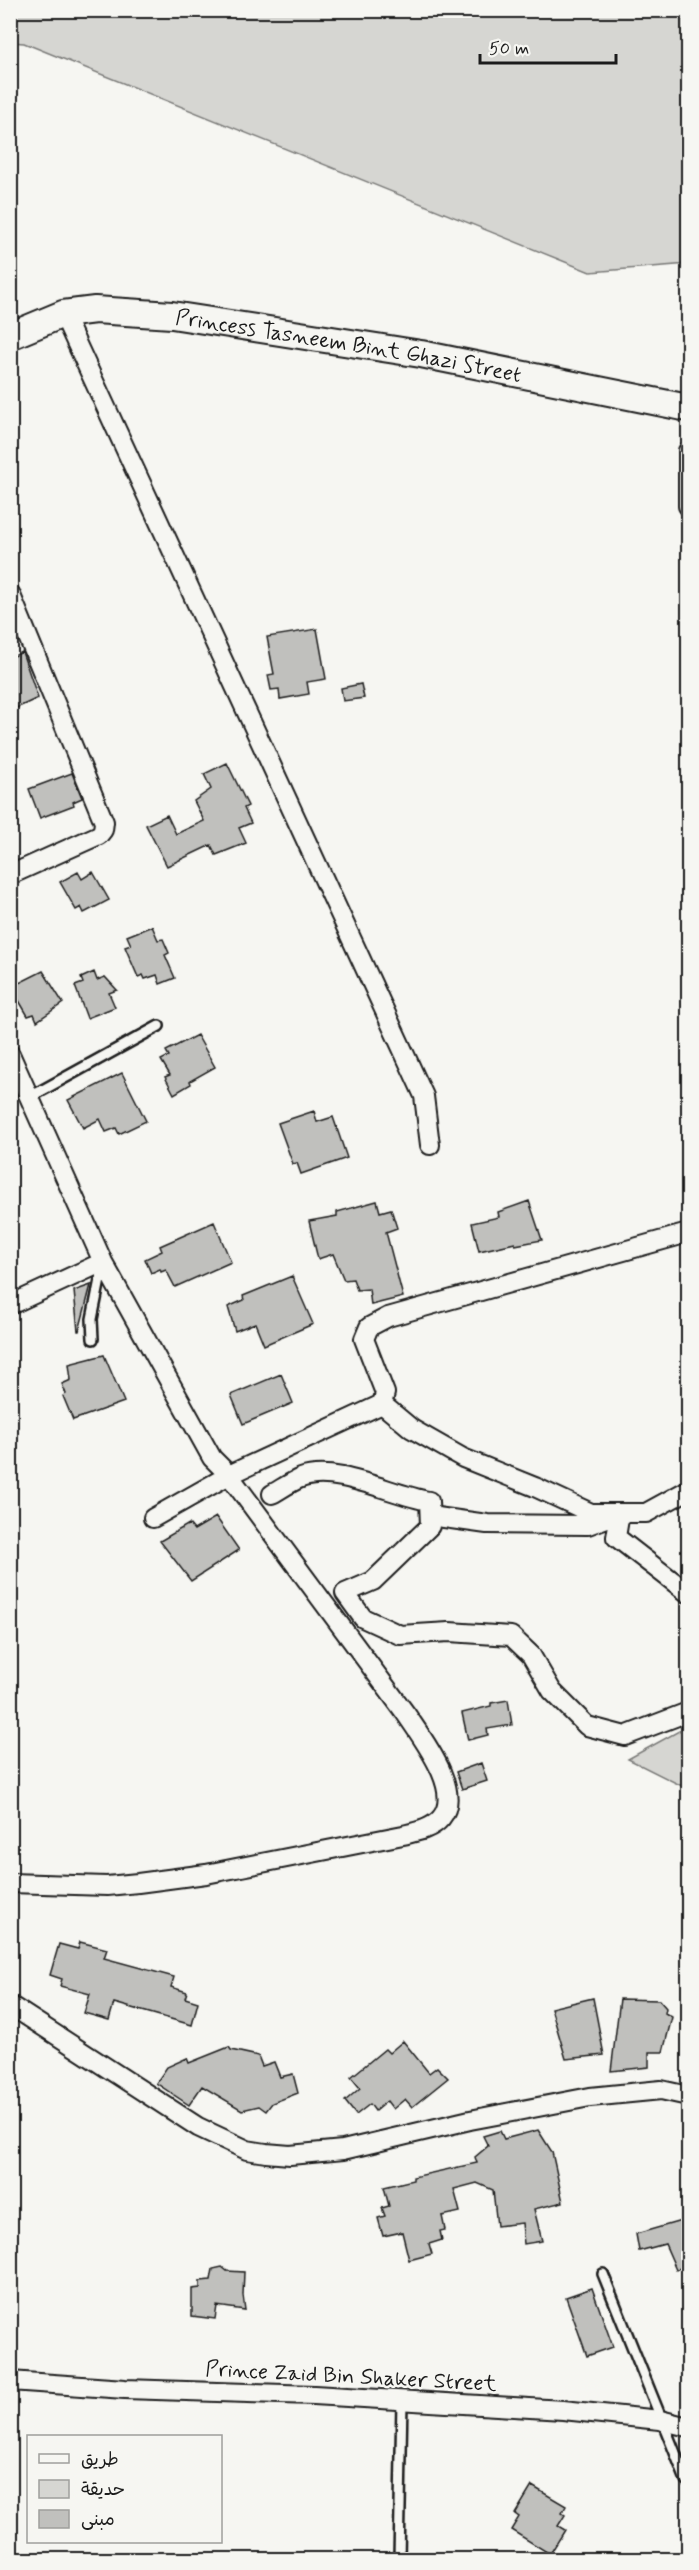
<svg xmlns="http://www.w3.org/2000/svg" width="699" height="2570" viewBox="0 0 699 2570" font-family="Mynerve,'Playpen Sans Arabic',sans-serif">
	<style>
		.green { fill: #d6d6d2; stroke: #797977; stroke-width: 1.5 }
		.building { fill: #c0c0bd; stroke: #1c1c1c; stroke-width: 1.5 }
		.lines { fill: none; stroke-linecap: round; stroke-linejoin: round }
		.service-casing { stroke: #1c1c1c; stroke-width: 14 }
		.minor-casing { stroke: #1c1c1c; stroke-width: 22 }
		.secondary-casing { stroke: #1c1c1c; stroke-width: 30 }
		.service { stroke: #f6f6f2; stroke-width: 9 }
		.minor { stroke: #f6f6f2; stroke-width: 18 }
		.secondary { stroke: #f6f6f2; stroke-width: 26 }
		.labels { text-anchor: middle; stroke-width: 5; stroke-linejoin: round; paint-order: stroke }
		.street-label { font-size: 22px; fill: #1c1c1c; stroke: #f6f6f2 }
	</style>
	<rect width="100%" height="100%" fill="#f6f6f2"/>
	<filter id="ink" filterUnits="userSpaceOnUse"><feTurbulence type="fractalNoise" baseFrequency=".0167" numOctaves="2"/><feDisplacementMap in="SourceGraphic" scale="12" xChannelSelector="R" yChannelSelector="G"/><feConvolveMatrix kernelMatrix="1 2 1 2 8 2 1 2 1" color-interpolation-filters="sRGB"/></filter>
	<g filter="url(#ink)">
		<path class="green" d="M10 11H688V264L590 272 24 43 11 42Z
			M688 1726V1789L628 1759Z"/>
		<path class="building" d="M317 629 326 679 307 682 309 694 280 699 279 689 271 690 268 675 274 674 267 637Z
			M22 652 38 698 10 711V658Z
			M361 684 364 698 343 701 341 688Z
			M227 763 248 806 244 808 251 823 239 828 246 843 216 855 211 845 167 866 146 825 167 815 176 834 204 821 194 801 211 789 204 774Z
			M72 773 82 798 73 802 74 805 40 818 29 789Z
			M78 872 82 879 93 872 109 900 84 913 81 907 76 910 60 882Z
			M152 926 158 940 163 939 169 953 165 955 175 978 160 984 157 975 145 979 143 975 138 977 125 947 131 945 127 936Z
			M43 971 63 1003 37 1021 34 1014 28 1016 11 987Z
			M94 972 97 980 105 977 117 990 109 993 115 1007 87 1018 75 986 83 983 81 978Z
			M197 1035 215 1067 190 1081 191 1084 174 1094 165 1077 170 1075 161 1060 169 1056 166 1051Z
			M122 1073 146 1121 119 1134 116 1128 106 1132 100 1119 83 1128 68 1100Z
			M314 1111 317 1122 333 1117 347 1158 301 1174 297 1163 293 1164 278 1123Z
			M377 1201 380 1212 391 1209 397 1228 386 1232 403 1297 371 1305 369 1289 357 1290 353 1279 344 1280 333 1254 318 1259 309 1221 337 1216V1212Z
			M529 1201 542 1240 515 1245V1243L479 1251 472 1223 499 1217 498 1212Z
			M214 1222 231 1262 175 1287 166 1270 161 1272 160 1269 151 1273 145 1259 162 1251 160 1246Z
			M292 1276 313 1324 264 1345 255 1323 235 1331 228 1307 244 1300 243 1296Z
			M91 1285 79 1331H78L74 1291Z
			M104 1355 124 1402 73 1420 63 1396 66 1394 62 1384 71 1380 69 1364Z
			M281 1374 293 1403 243 1424 231 1395Z
			M216 1517 239 1550 191 1581 160 1541 189 1524 194 1530Z
			M508 1700 512 1725 487 1729 488 1735 468 1740 462 1713 491 1706V1703Z
			M481 1763 487 1781 462 1789 456 1772Z
			M80 1942 107 1949 104 1958 174 1977 171 1987 187 1992 185 1998 198 2002 192 2025 114 2003 109 2020 84 2013 90 1994 60 1986 62 1979 50 1975 59 1944 78 1949Z
			M593 1998 604 2055 566 2059 551 2008Z
			M620 1999 659 2000 666 2008 665 2013 672 2017 663 2052H649V2067L611 2071Z
			M403 2041 429 2073 437 2067 448 2078 412 2107 405 2099 393 2109 387 2101 375 2111 370 2104 356 2115 345 2101 360 2088 351 2077 385 2049 389 2053Z
			M229 2047 231 2050 258 2056 262 2066 274 2062 280 2077 293 2074 298 2093 272 2103 266 2111 259 2106 242 2110 202 2086 189 2105 156 2083 167 2067 187 2058 189 2063Z
			M538 2130 552 2152 563 2202 534 2209 542 2241 524 2244 522 2223 497 2226 493 2190 477 2183 454 2189 460 2212 442 2216 445 2230 440 2231 442 2240 429 2244 432 2254 409 2260 402 2232 383 2236 378 2218 385 2216 382 2208 389 2206 384 2187 413 2180V2177L477 2163 475 2157 488 2146 483 2136 500 2131 504 2139Z
			M688 2219V2267L676 2269 665 2244 639 2251 636 2234Z
			M222 2267 227 2271 244 2272 243 2295 245 2310 217 2306 215 2319 192 2316V2289L200 2288V2281L211 2280 213 2269Z
			M592 2288 613 2347 587 2356 566 2297Z
			M532 2486 566 2506 562 2513 565 2515 558 2526 565 2530 550 2554 511 2530 519 2517 515 2514Z"/>
		<g class="lines">
			<g class="service-casing">
				<path id="service" d="M30 1097 159 1026
					M93 1339 92 1319 103 1265
					M603 2274 686 2480
					M399 2560 402 2400"/>
			</g>
			<g class="minor-casing">
				<path id="minor" d="M63 314 424 1096 430 1145
					M688 451V506
					M10 593 104 822 103 830 99 835 10 875
					M10 1054 103 1262 212 1458 229 1475 153 1518
					M10 1305 103 1262
					M382 1404 412 1429 463 1458 535 1487 591 1513H646L688 1490
					M272 1494C281 1489 291 1482 301 1478 336 1465 392 1495 429 1501L430 1526 373 1581 345 1593 363 1618 400 1635 449 1632 511 1636 531 1655 552 1691 587 1726 625 1736 688 1712
					M430 1516 487 1524 588 1525 620 1513 616 1537 688 1593
					M10 1883 107 1886 138 1883 206 1874 403 1835C416 1832 432 1829 441 1818 464 1791 421 1737 406 1714L229 1475 382 1404 385 1393 364 1339 369 1327 388 1317 688 1233
					M10 2005 198 2127 247 2150 266 2153 290 2155 343 2150 470 2120 590 2097 661 2090 688 2096
					M10 2381 125 2389 314 2395 563 2410 660 2420 688 2427"/>
			</g>
			<g class="secondary-casing">
				<g id="secondary">
					<path id="s1" d="M10 336 63 314 95 310 172 315 421 354 688 408"/>
				</g>
			</g>
			<use href="#service" class="service"/>
			<use href="#minor" class="minor"/>
			<use href="#secondary" class="secondary"/>
		</g>
	</g>
	<g class="labels">
		<g class="street-label">
			<text dy="8" stroke="none"><textPath href="#s1" startOffset="346">Princess Tasneem Bint Ghazi Street</textPath></text>
			<text transform="translate(351 2375) rotate(3)" y="8">Prince Zaid Bin Shaker Street</text>
		</g>
	</g>
	<rect width="699" height="2570" fill="none" stroke="#f6f6f2" stroke-width="36"/>
	<rect x="18" y="18" width="663" height="2534" fill="none" stroke="#1c1c1c" stroke-width="2" filter="url(#ink)"/>
	<rect x="27" y="2435" width="195" height="108" fill="#f6f6f2" stroke="#9f9f9c" stroke-width="1.5"/>
	<rect x="39" y="2454" width="30" height="9" fill="#f6f6f2" stroke="#9f9f9c" stroke-width="1.5"/>
	<text x="81" y="2465" font-size="18" fill="#1c1c1c">طريق</text>
	<rect x="39" y="2480" width="30" height="18" fill="#d6d6d2" stroke="#9f9f9c" stroke-width="1.5"/>
	<text x="81" y="2495" font-size="18" fill="#1c1c1c">حديقة</text>
	<rect x="39" y="2510" width="30" height="18" fill="#c0c0bd" stroke="#9f9f9c" stroke-width="1.5"/>
	<text x="81" y="2525" font-size="18" fill="#1c1c1c">مبنى</text>
	<path d="M480 54v9h136v-9" fill="none" stroke="#1c1c1c" stroke-width="3"/>
	<text x="489" y="54" font-size="18" fill="#1c1c1c" stroke="#f6f6f2" stroke-width="4.5" paint-order="stroke">50 m</text>
</svg>
